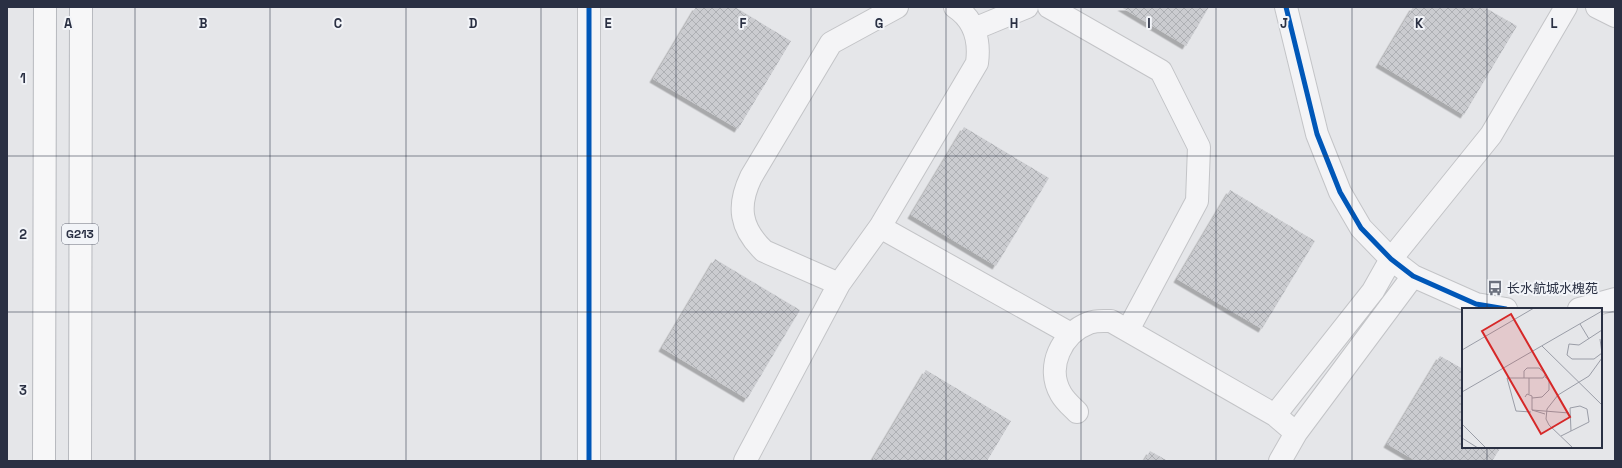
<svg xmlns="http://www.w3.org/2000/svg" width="1622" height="468" viewBox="0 0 1622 468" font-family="'Space Grotesk','Noto Sans SC',sans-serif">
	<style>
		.building { fill: url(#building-cross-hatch); filter: url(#shadow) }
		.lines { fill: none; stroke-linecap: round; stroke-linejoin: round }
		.minor-casing { stroke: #c3c4c7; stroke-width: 24 }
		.highway-casing { stroke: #b7b9be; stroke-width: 24 }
		.minor { stroke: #f4f4f6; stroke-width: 22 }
		.highway { stroke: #f7f7f8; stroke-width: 22 }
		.cycleway-casing { stroke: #f2f4f8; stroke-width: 8 }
		.cycleway { stroke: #0057b8; stroke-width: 5 }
		.grid { fill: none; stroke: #2a3043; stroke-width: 1; stroke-opacity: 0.55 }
		.labels { text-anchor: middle; stroke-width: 4; stroke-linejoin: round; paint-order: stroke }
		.shield { fill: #f2f4f8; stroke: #666b79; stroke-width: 1 }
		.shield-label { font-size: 12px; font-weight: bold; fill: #2a3043 }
		.poi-label { font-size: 13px; fill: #2a3043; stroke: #f2f4f8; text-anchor: start }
		.inset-road { fill: none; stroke: #9a9da7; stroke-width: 1 }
		.view { fill: #d62828; fill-opacity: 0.15; stroke: #d62828; stroke-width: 2 }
		.inset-edge { fill: none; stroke: #2a3043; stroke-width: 2 }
		.grid-label { font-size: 13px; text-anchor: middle; font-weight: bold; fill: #2a3043; stroke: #f2f4f8; stroke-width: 4; stroke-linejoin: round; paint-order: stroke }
	</style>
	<defs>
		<pattern id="building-cross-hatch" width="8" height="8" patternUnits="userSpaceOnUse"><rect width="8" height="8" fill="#cbccd0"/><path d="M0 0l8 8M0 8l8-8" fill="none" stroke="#aeb0b4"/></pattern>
		<filter id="shadow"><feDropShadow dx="-3.5" dy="3.5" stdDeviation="0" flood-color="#0004"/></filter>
	</defs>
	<rect width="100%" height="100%" fill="#e5e6e9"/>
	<path class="building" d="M696 7H735L791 41 738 129 653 79Z
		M1121 7H1209L1186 46Z
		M1413 7H1484L1517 26 1464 115 1379 64Z
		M964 127 1049 178 996 266 911 215Z
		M1230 190 1315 241 1262 329 1177 279Z
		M715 259 800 310 747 399 662 348Z
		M1440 356 1463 369V447H1501L1492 461H1416L1387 444Z
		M926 370 1011 421 987 461H876L873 459Z
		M1150 451 1168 461H1144Z"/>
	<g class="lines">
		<g class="minor-casing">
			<path id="minor" d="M1049 7 1161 71 1199 147 1197 201 1128 330
				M1286 7 1317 134 1340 192 1361 228 1391 259 1413 276 1476 304 1506 309
				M1597 7 1615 16
				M974 29 1027 7
				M880 227 1071 334
				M1413 276 1296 433 1275 415 1373 291 1391 259 1491 135 1566 7
				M839 284 764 251C740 228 737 206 751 177L831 43 897 7
				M1579 309 1615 299
				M1077 412C1071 406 1065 401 1061 394 1045 367 1062 333 1089 323 1096 320 1103 321 1111 321L1275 415
				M589 461V7
				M745 461 839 284 880 227 977 63C980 41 975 20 955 7
				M1280 461 1296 433"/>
		</g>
		<g class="highway-casing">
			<path id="highway" d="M44 461 45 7
				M80 461 81 7"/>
		</g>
		<use href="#minor" class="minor"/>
		<use href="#highway" class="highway"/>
		<g class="cycleway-casing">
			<path id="cycleway" d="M1286 7 1317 134 1340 192 1361 228 1391 259 1413 276 1476 304 1506 309
				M589 461V7"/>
		</g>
		<use href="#cycleway" class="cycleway"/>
	</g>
	<path class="grid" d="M135 7V461M270 7V461M406 7V461M541 7V461M676 7V461M811 7V461M946 7V461M1081 7V461M1216 7V461M1352 7V461M1487 7V309M7 156H1615M7 312H1463M1601 312H1615M1487 447V461"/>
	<defs>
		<g id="bus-bare" transform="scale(1.2)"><path d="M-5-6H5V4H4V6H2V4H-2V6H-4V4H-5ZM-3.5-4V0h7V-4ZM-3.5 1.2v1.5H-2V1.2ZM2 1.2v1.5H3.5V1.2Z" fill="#6b707d" stroke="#f2f4f8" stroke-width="2.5" paint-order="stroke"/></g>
	</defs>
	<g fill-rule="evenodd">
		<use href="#bus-bare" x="1495" y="288"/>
	</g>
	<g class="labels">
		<rect class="shield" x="62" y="224" width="36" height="20" rx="3"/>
		<g class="shield-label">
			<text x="80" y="238">G213</text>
		</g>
		<g class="poi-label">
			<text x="1507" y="293">长水航城水槐苑</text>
		</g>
	</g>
	<g transform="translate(1462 308)">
		<rect width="140" height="140" fill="#e5e6e9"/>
		<path class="inset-road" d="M118 16 127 31M140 22 117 37 107 36 105 47 110 51H132L140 45M138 31 140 45M80 38 140 97M0 42 72 0M62 70V63L65 60H77L84 66 81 70H45L54 103 69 104M67 70V86M0 84 140 3M63 89 65 86 70 88V102M70 90 80 89 87 82V72L83 69M83 106 70 102 107 105M0 116 24 140M99 128 127 114 125 101 118 98 108 100 109 123M0 130 16 140M111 140 87 117 84 111 85 101 96 87 127 68 140 50"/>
		<path class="view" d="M49 6 108 109 79 126 20 23Z"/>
		<rect width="140" height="140" class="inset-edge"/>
	</g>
	<g class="grid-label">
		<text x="68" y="28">A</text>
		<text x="203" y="28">B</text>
		<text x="338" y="28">C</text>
		<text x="473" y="28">D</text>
		<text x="608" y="28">E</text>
		<text x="743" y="28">F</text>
		<text x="879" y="28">G</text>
		<text x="1014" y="28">H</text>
		<text x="1149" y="28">I</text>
		<text x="1284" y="28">J</text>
		<text x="1419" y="28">K</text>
		<text x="1554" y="28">L</text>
		<text x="23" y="83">1</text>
		<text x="23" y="239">2</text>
		<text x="23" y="395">3</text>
	</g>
	<rect width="1622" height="468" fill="none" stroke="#2a3043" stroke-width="16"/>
</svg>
